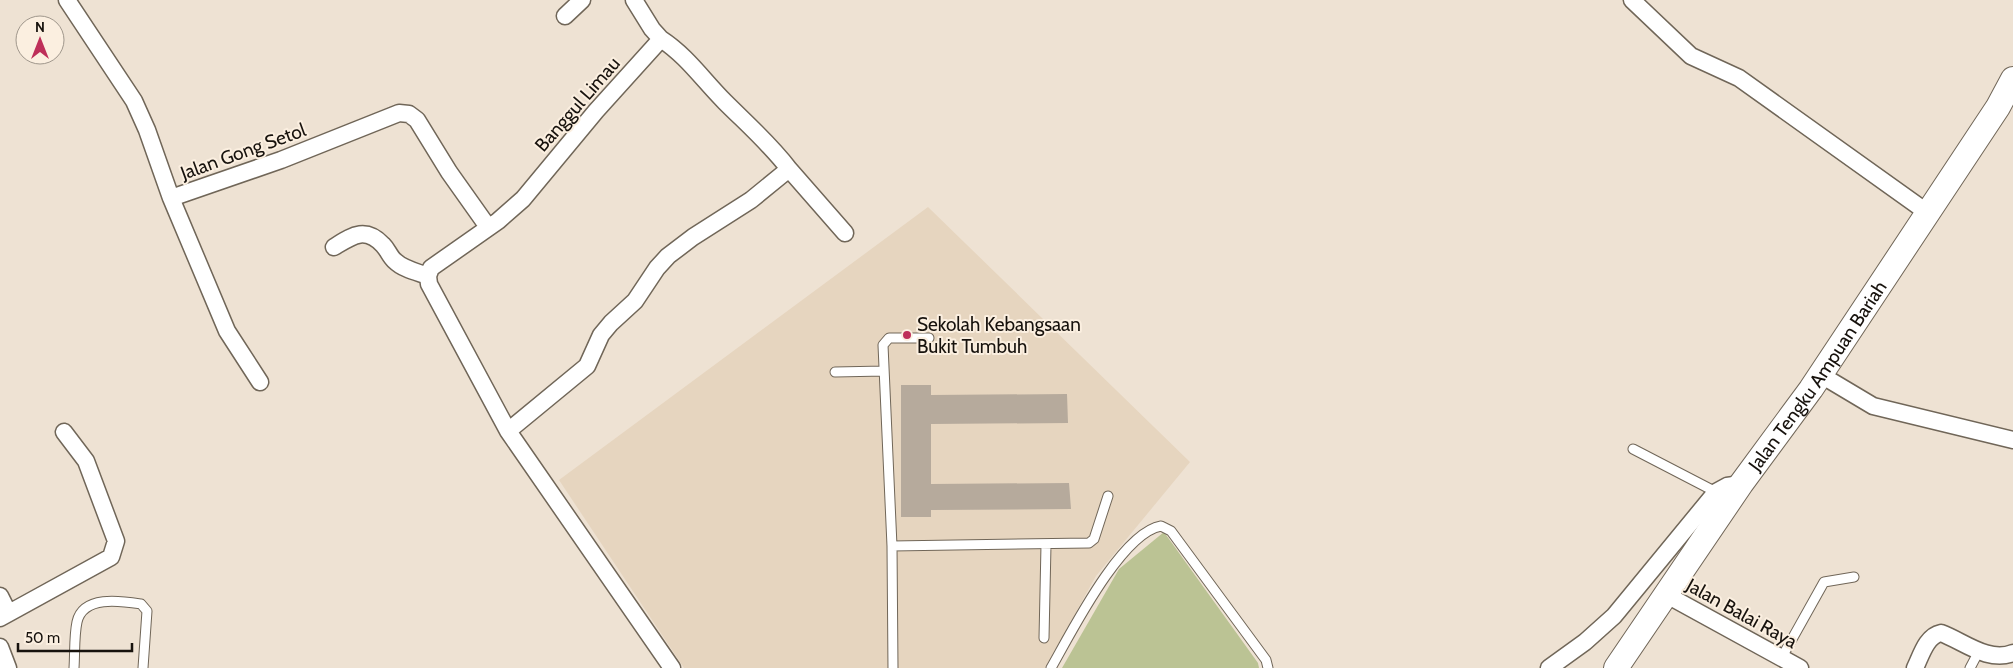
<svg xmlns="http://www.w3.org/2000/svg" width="2013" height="668" viewBox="0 0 2013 668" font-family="Cabin,sans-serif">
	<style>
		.built { fill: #e6d5bf }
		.green { fill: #bbc394 }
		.building { fill: #b6aa9c }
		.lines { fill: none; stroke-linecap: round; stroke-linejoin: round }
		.lane-casing { stroke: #706658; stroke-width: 11 }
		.street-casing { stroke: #706658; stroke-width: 19 }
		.secondary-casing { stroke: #706658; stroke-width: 26 }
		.lane { stroke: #fff; stroke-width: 9 }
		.street { stroke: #fff; stroke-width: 16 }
		.secondary { stroke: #fff; stroke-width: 24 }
		.poi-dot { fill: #be2f59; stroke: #fbefe0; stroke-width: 2 }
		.labels { text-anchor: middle; stroke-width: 4; stroke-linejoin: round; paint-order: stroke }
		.street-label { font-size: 19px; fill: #17120d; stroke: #fbefe0 }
		.poi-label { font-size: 19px; fill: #17120d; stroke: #fbefe0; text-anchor: start }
	</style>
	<rect width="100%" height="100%" fill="#eee2d3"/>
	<path class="built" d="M928 207 1190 462 1096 576 1045 668H684L559 480Z"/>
	<path class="green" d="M1164 532 1258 663 1259 668H1062L1119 569Z"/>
	<path class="building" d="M901 385H931V395L1067 394 1068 423 931 424V484L1069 483 1071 509 931 510V517H901Z"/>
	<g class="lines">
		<g class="lane-casing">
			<path id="lane" d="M835 372 884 371
				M1633 449 1716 492
				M892 546 1089 543 1094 539 1108 496
				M1044 638 1046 545
				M1782 657 1824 582 1854 577
				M74 668C75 653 74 636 77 622 83 595 121 601 141 604L147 611 143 668
				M893 668 892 546 883 345 889 338H929
				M1051 668C1071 633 1121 533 1161 526L1171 531 1266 660 1268 668
				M1970 668 1979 651"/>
		</g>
		<g class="street-casing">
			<path id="street" d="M67 0 134 101 147 130 171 198 281 160 399 113 409 114 417 120 449 172 488 227
				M634 0 652 29 661 39 596 111 523 199 498 221 431 268 428 276 429 284 508 431 672 668
				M1632 0 1691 56 1739 78 1928 213
				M565 16 582 0
				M661 39C687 56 703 80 725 102 747 124 770 144 789 169
				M171 198 227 331 260 382
				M334 247C352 236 365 226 383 245 388 250 390 257 395 261 403 269 417 272 428 276
				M1821 375 1873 406 2013 440
				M508 431 587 366 601 335 611 323 635 301 657 268 668 256 693 237 751 200 789 169 845 233
				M1665 594 1800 668
				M0 596 8 612
				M0 618 111 557 116 541 86 461 64 432
				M0 647 8 668
				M1549 668 1585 642 1614 616 1716 492 1727 486 1741 484
				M1915 668C1921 656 1926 636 1941 633 1963 641 1988 663 2013 653"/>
		</g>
		<g class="secondary-casing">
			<g id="secondary">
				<path id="s1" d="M1616 668 1741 484 1811 389 1998 107 2013 79"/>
			</g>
		</g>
		<use href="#lane" class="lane"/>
		<use href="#street" class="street"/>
		<use href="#secondary" class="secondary"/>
	</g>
	<circle class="poi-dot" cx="907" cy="335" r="5"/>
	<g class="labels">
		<g class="street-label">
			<text transform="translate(577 104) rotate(-49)" y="7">Banggul Limau</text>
			<text transform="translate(243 151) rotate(-20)" y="7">Jalan Gong Setol</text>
			<text dy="7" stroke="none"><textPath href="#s1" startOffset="355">Jalan Tengku Ampuan Bariah</textPath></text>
			<text transform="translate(1742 613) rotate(29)" y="7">Jalan Balai Raya</text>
		</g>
		<g class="poi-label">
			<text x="917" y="331">Sekolah Kebangsaan<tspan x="917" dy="22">Bukit Tumbuh</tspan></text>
		</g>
	</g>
	<g transform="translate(40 40)"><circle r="24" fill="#fbefe0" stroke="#a0978c"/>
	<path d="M0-4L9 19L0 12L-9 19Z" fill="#be2f59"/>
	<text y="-8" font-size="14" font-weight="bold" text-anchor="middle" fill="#17120d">N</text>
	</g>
	<path d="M18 643v8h114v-8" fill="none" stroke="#17120d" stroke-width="2.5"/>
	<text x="25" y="643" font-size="15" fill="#17120d" stroke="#fbefe0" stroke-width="4" paint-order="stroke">50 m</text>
</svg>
